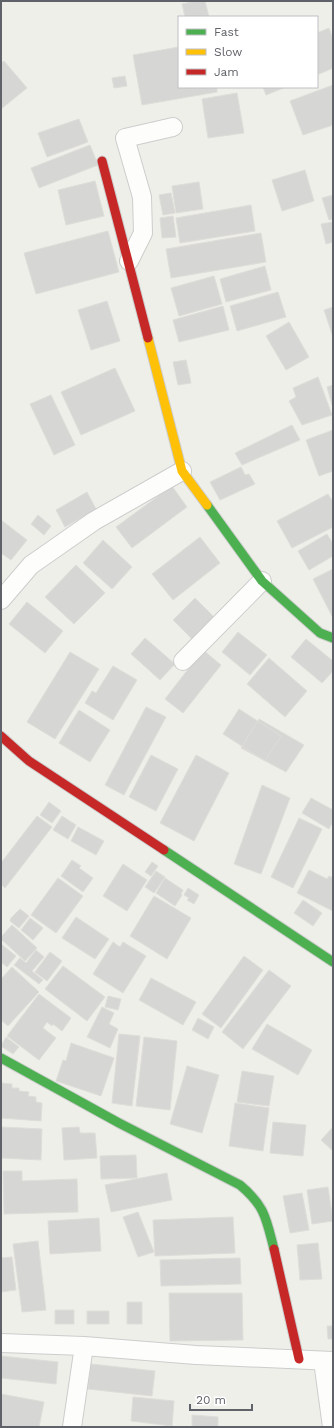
<svg xmlns="http://www.w3.org/2000/svg" width="334" height="1428" viewBox="0 0 334 1428" font-family="'Work Sans',sans-serif">
	<style>
		.building { fill: #d6d6d4; stroke: #deddd9 }
		.lines { fill: none; stroke-linecap: round; stroke-linejoin: round }
		.street-casing { stroke: #cccdcc; stroke-width: 20 }
		.fast-casing { stroke: #cdcdcd; stroke-width: 11 }
		.slow-casing { stroke: #cdcdcd; stroke-width: 11 }
		.jam-casing { stroke: #cdcdcd; stroke-width: 11 }
		.street { stroke: #fdfdfc; stroke-width: 18 }
		.fast { stroke: #4caf50; stroke-width: 9 }
		.slow { stroke: #ffc107; stroke-width: 9 }
		.jam { stroke: #c62828; stroke-width: 9 }
	</style>
	<rect width="100%" height="100%" fill="#efefea"/>
	<path class="building" d="M196 1H205L209 17H185L182 4Z
		M329 28 333 39V68L317 75V33Z
		M179 47V87H217V92L142 105 133 55Z
		M4 61 27 88 1 109V63Z
		M125 76 127 86 114 88 112 78Z
		M333 85V125L303 135 290 101Z
		M263 87H286L266 95Z
		M237 93 244 133 208 138 202 99Z
		M79 119 88 142 47 157 38 133Z
		M90 145 98 165 39 188 31 168Z
		M305 170 314 201 282 211 272 180Z
		M95 181 104 216 66 225 58 190Z
		M199 182 203 209 176 213 172 186Z
		M171 193 175 213 163 215 159 195Z
		M333 195V219L329 220 322 198Z
		M251 205 255 231 180 243 176 218Z
		M173 216 176 237 162 238 160 218Z
		M333 222V242L326 244 321 224Z
		M108 231 119 272 36 294 24 253Z
		M261 233 266 262 171 278 166 249Z
		M265 266 271 290 226 302 220 279Z
		M214 276 222 304 179 316 171 288Z
		M278 292 286 317 237 331 230 306Z
		M107 301 120 341 91 350 78 310Z
		M223 306 229 330 179 342 173 320Z
		M333 307V337L324 310Z
		M289 322 309 357 286 370 266 336Z
		M186 360 191 383 178 385 173 362Z
		M115 368 135 411 81 435 61 392Z
		M318 377 332 415 302 425 289 401 296 397 293 388Z
		M333 385V408L327 387Z
		M51 395 75 445 54 455 30 404Z
		M292 425 300 440 242 465 235 453Z
		M333 430V471L319 476 306 440Z
		M241 467 245 475 249 474 255 484 220 500 210 482Z
		M172 486 187 507 132 548 116 527Z
		M87 492 96 509 65 527 56 510Z
		M328 494 333 502V527L292 548 277 521Z
		M38 515 51 526 44 535 31 524Z
		M1 520 27 540 11 560 1 553Z
		M327 534 333 544V556L309 570 298 551Z
		M200 537 220 563 173 600 152 574Z
		M103 540 132 567 112 589 83 563Z
		M76 565 105 593 74 624 45 597Z
		M333 569V618L313 579Z
		M195 598 214 617 192 639 173 620Z
		M27 602 63 631 45 653 9 624Z
		M238 632 267 655 250 675 222 652Z
		M145 638 175 664 160 680 131 654Z
		M306 639 333 661V671L322 683 291 657Z
		M203 650 221 665 183 713 165 699Z
		M70 652 99 669 55 739 27 722Z
		M269 658 307 691 285 717 247 684Z
		M113 666 137 680 113 720 85 703 92 691 96 693Z
		M146 707 166 717 124 795 105 785Z
		M239 709 281 736 265 761 223 734Z
		M79 710 110 730 90 762 59 743Z
		M259 719 304 745 286 772 241 748Z
		M151 755 178 769 156 811 129 797Z
		M196 755 229 773 194 841 160 823Z
		M262 785 290 798 261 874 234 864Z
		M311 798 333 810V821L329 829 302 813Z
		M49 802 61 811 52 823 40 815Z
		M37 816 52 827 5 888 1 884V863Z
		M62 816 76 825 68 839 53 830Z
		M299 818 322 829 293 888 271 877Z
		M78 827 104 841 96 855 71 841Z
		M72 860 81 866 79 868 93 878 83 892 61 876Z
		M152 862 158 866 151 876 145 872Z
		M123 864 147 880 127 911 103 896Z
		M309 870 327 879 329 876 333 878V911L297 893Z
		M156 871 165 877 154 893 145 887Z
		M58 878 83 896 56 933 31 915Z
		M165 878 183 890 181 894 182 895 175 906 156 893Z
		M188 888 199 895 194 904 187 900 189 898 184 895Z
		M154 896 191 918 167 959 130 936Z
		M303 900 322 913 313 926 294 913Z
		M20 909 29 916 19 928 10 921 11 918Z
		M76 917 109 939 95 959 62 938Z
		M30 918 43 928 33 940 21 930Z
		M12 925 37 948 25 961 1 939V937Z
		M113 942 120 947 123 942 146 956 123 993 93 974Z
		M1 944 16 956 7 967 1 962Z
		M36 950 44 957 32 971 43 980 39 984 14 965 20 958 26 963Z
		M50 952 62 961 47 981 35 972Z
		M244 956 263 970 221 1028 202 1014Z
		M63 966 105 997 87 1021 45 989Z
		M12 967 39 992 8 1026 1 1020V979Z
		M269 970 291 986 243 1049 222 1032Z
		M151 978 196 1002 183 1025 139 1000Z
		M39 994 71 1018 62 1031 53 1024 52 1026 47 1022 43 1028 56 1038 39 1060 7 1036Z
		M108 996 121 999 118 1010 105 1007Z
		M102 1007 114 1013 109 1024 118 1029 110 1048 87 1037Z
		M198 1018 214 1027 208 1039 192 1030Z
		M267 1024 312 1050 298 1075 252 1049Z
		M119 1034 140 1036 132 1106 112 1103Z
		M6 1037 19 1047 13 1054 1 1046Z
		M144 1037 177 1041 170 1110 136 1106Z
		M71 1043 114 1058 101 1096 56 1081 63 1060 66 1061Z
		M187 1066 219 1075 202 1133 170 1124Z
		M242 1071 274 1076 269 1106 237 1102Z
		M1 1083 12 1084V1088H19V1091L29 1092 28 1096 36 1097V1102L42 1103 41 1121 1 1118Z
		M235 1103 269 1108 263 1151 229 1146Z
		M273 1122 306 1125 303 1156 270 1153Z
		M1 1127 42 1129 41 1160 1 1158Z
		M79 1127 80 1133H95L97 1158 64 1160 62 1128Z
		M333 1127V1151L321 1140Z
		M136 1155 137 1178 101 1179 100 1156Z
		M3 1171H22V1181L77 1179 78 1212 4 1214Z
		M167 1173 172 1200 111 1212 105 1185Z
		M328 1187 333 1221 312 1224 307 1190Z
		M302 1193 309 1230 290 1233 283 1196Z
		M138 1212 154 1252 138 1257 123 1217Z
		M233 1217 235 1253 155 1256 153 1220Z
		M99 1218 101 1251 50 1254 48 1221Z
		M38 1241 46 1310 22 1312 13 1244Z
		M318 1243 322 1279 300 1280 297 1245Z
		M12 1257 16 1290 1 1292V1265H2L1 1258Z
		M240 1258 241 1284 161 1286 160 1260Z
		M169 1293H242L243 1340 170 1341Z
		M127 1302H142V1324H127Z
		M55 1310H74V1324H55Z
		M87 1311H109V1324H87Z
		M327 1326H333V1339H328Z
		M1 1356 58 1362 56 1384 1 1378Z
		M91 1364 155 1371 152 1396 88 1389Z
		M1 1394 44 1402 39 1427H1Z
		M133 1397 174 1401 172 1426 131 1421Z
		M192 1415 218 1417V1427H192Z"/>
	<g class="lines">
		<g class="street-casing">
			<path id="street" d="M129 261 143 233 142 197 125 138 173 127
				M1 600 31 565 94 521 182 471
				M183 661 262 581
				M1 1343 84 1346 196 1355 333 1361
				M323 1361 332 1427
				M72 1427 84 1346"/>
		</g>
		<g class="fast-casing">
			<path id="fast" d="M207 505 262 581 320 633 333 638
				M164 850 333 962
				M1 1058 119 1123 240 1185C265 1206 266 1218 274 1249"/>
		</g>
		<g class="slow-casing">
			<path id="slow" d="M148 338 182 471 207 505"/>
		</g>
		<g class="jam-casing">
			<path id="jam" d="M102 161 148 338
				M1 736 29 761 164 850
				M274 1249 299 1359"/>
		</g>
		<use href="#street" class="street"/>
		<use href="#fast" class="fast"/>
		<use href="#slow" class="slow"/>
		<use href="#jam" class="jam"/>
	</g>
	<rect width="334" height="1428" fill="none" stroke="#5f6268" stroke-width="4"/>
	<rect x="178" y="16" width="140" height="72" fill="#ffffff" stroke="#bfc0c3"/>
	<rect x="186" y="29" width="20" height="6" fill="#4caf50" stroke="#bfc0c3"/>
	<text x="214" y="36" font-size="12" fill="#5f6268">Fast</text>
	<rect x="186" y="49" width="20" height="6" fill="#ffc107" stroke="#bfc0c3"/>
	<text x="214" y="56" font-size="12" fill="#5f6268">Slow</text>
	<rect x="186" y="69" width="20" height="6" fill="#c62828" stroke="#bfc0c3"/>
	<text x="214" y="76" font-size="12" fill="#5f6268">Jam</text>
	<path d="M190 1404v6h62v-6" fill="none" stroke="#5f6268" stroke-width="2"/>
	<text x="196" y="1404" font-size="12" fill="#5f6268" stroke="#ffffff" stroke-width="3" paint-order="stroke">20 m</text>
</svg>
